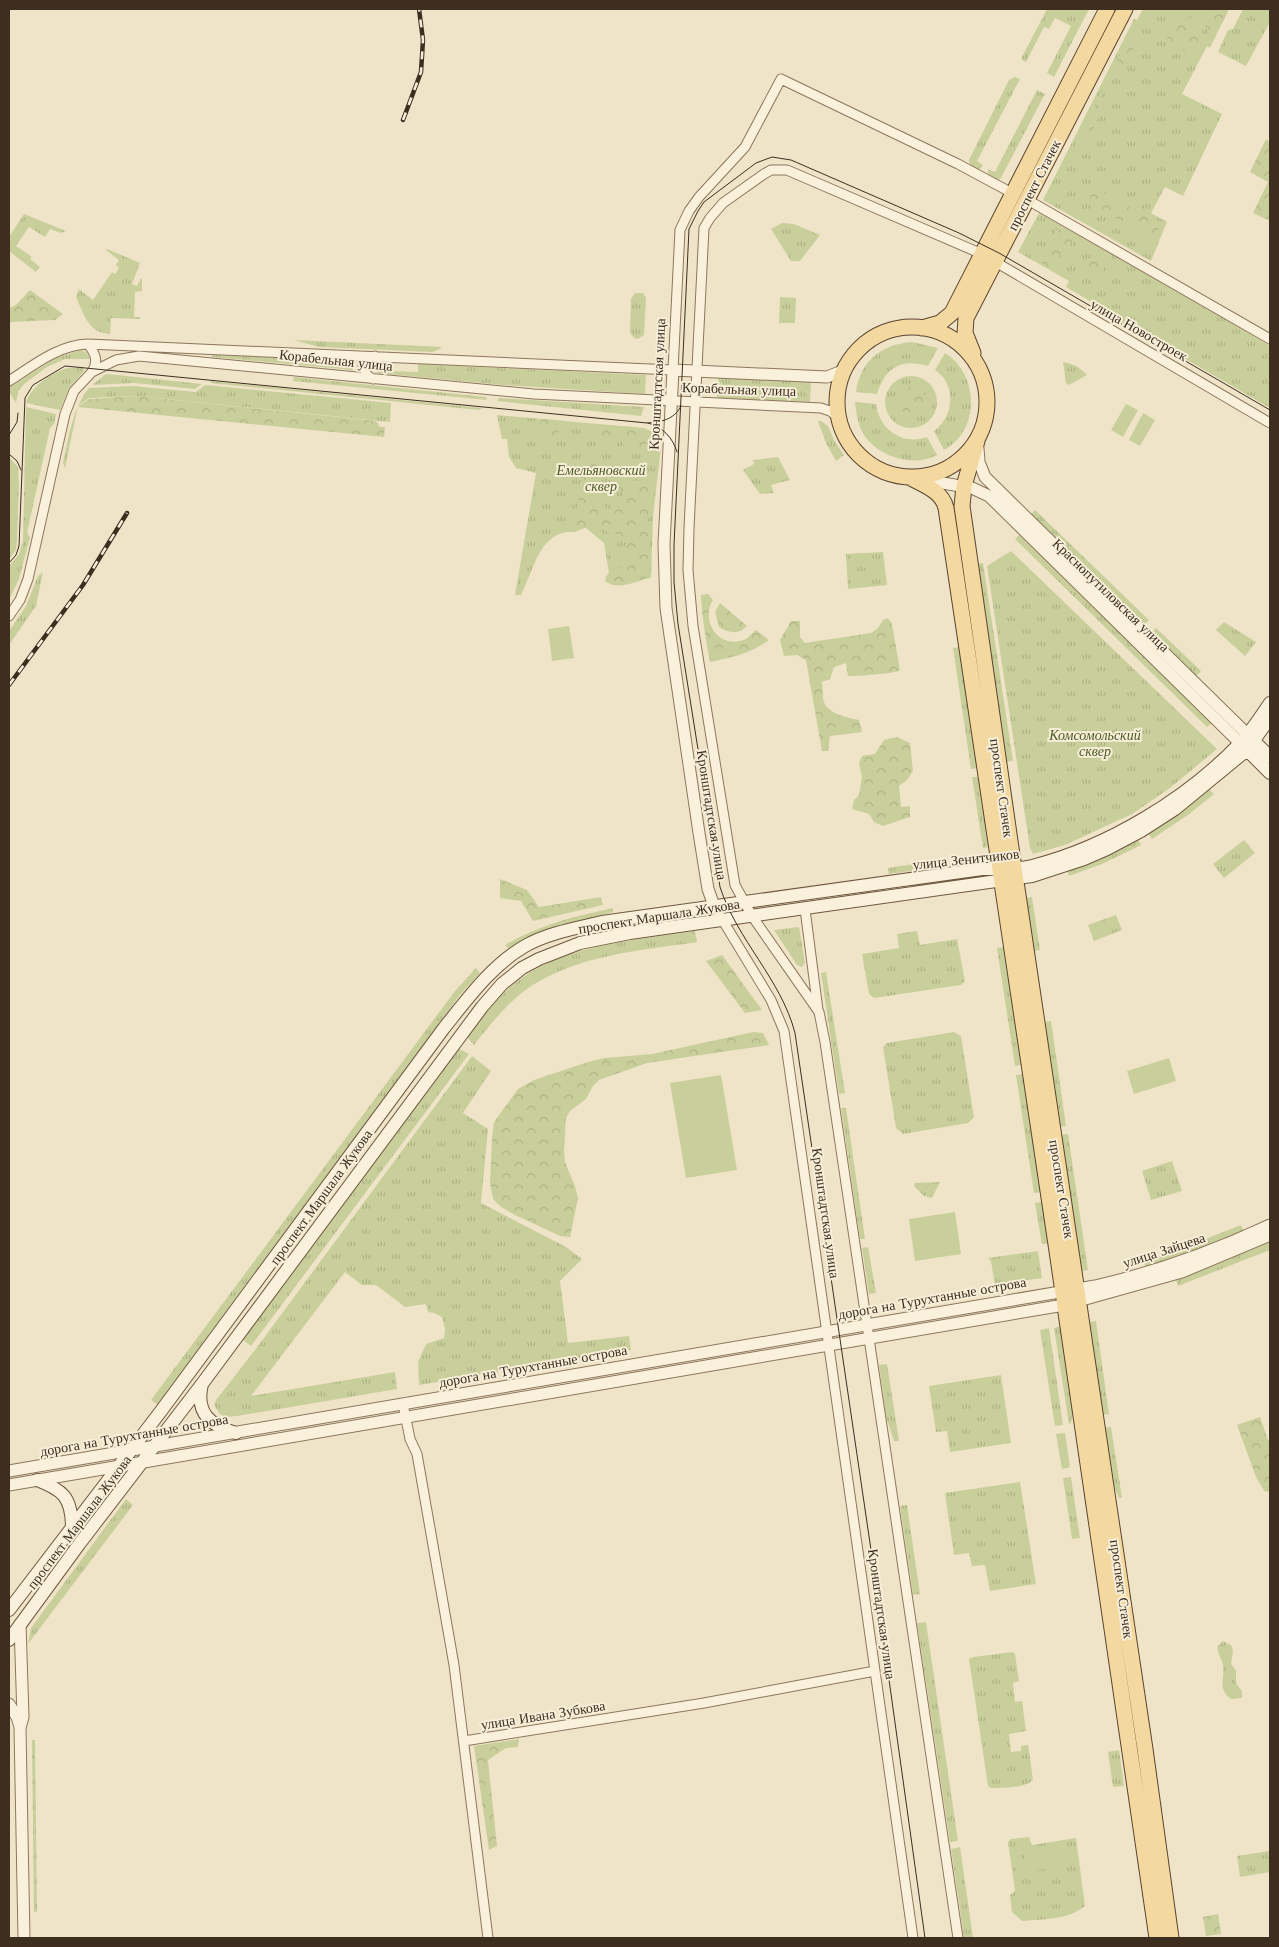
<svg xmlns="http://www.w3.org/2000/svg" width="1279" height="1947" viewBox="0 0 1279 1947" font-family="'Libre Baskerville',serif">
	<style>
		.grass { fill: url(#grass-tufts) }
		.forest { fill: url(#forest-crowns) }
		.garden { fill: #c9cf9b }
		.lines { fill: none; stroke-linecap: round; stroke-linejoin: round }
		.minor-casing { stroke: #8d765c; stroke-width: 11 }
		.tertiary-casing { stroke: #8d765c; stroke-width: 13 }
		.secondary-casing { stroke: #6f573f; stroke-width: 14 }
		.primary-casing { stroke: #5b4430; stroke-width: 17 }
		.minor { stroke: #faf1dc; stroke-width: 9 }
		.tertiary { stroke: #faf1dc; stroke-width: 11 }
		.secondary { stroke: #faf1dc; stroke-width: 12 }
		.primary { stroke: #f3d9a0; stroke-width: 15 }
		.tram { stroke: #3d2e20; stroke-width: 1 }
		.rail-casing { stroke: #3d2e20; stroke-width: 4.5 }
		.rail { stroke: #f7eed8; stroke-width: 2.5; stroke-dasharray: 8; stroke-linecap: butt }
		.labels { text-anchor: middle; stroke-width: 4; stroke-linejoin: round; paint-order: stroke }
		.street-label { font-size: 14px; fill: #3d2e20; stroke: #f7eed8 }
		.park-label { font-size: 14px; font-style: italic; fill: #4d5a26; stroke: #f7eed8 }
	</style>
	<defs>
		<pattern id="grass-tufts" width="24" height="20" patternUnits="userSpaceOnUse" patternTransform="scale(1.25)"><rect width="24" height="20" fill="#c9cf9b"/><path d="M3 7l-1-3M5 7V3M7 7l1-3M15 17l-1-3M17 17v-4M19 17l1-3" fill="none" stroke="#aeb285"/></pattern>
		<pattern id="forest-crowns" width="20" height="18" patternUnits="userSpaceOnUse" patternTransform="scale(1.25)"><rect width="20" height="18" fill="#c9cf9b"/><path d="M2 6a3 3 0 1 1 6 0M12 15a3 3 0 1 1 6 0" fill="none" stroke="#aeb285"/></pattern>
	</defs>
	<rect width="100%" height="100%" fill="#f0e4c8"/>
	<path class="grass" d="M1047 9H1089L1054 77 1047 73 1071 26 1055 18 1049 29 1044 27 1026 62 1021 59Z
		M1143 9H1229L1210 48 1207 46 1182 94 1222 114 1183 196 1165 187 1151 213 1167 222 1151 261 1043 200 1134 19 1137 20Z
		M1243 9H1270V22L1246 66 1218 52 1228 30 1233 29Z
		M1015 77 1020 79 977 161 983 165 979 170 970 166 969 160 1009 80Z
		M1037 90 1045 94 1001 178 998 180 988 174V169L995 172Z
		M1039 213 1215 313 1270 346V408L1094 306 1095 304 1066 287 1069 281 1018 252Z
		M24 214 66 231 61 233 50 229 45 237 29 227 16 246 32 257 30 259 40 267 36 272 9 251V237Z
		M782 223 794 224 820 235 800 261H791L771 229Z
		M107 249 140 263 132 284 137 286 141 278 142 279V291L135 292 134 317H140V319L111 318 110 334C88 333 84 314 76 297L79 289 93 300 112 272 115 274 119 268 116 265 119 260 106 250Z
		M635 293H643L646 298 644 335 638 339 634 338 630 333 631 299Z
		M780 297 796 298 795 323H779Z
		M294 340 442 347 438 350 432 352 319 347Z
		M912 342 938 348 928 366C901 358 885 368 877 394L856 392C860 361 882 344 912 342Z
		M80 350 86 352 90 359H65L47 367 24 384 18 392 16 403 9 392V387L58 357Z
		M945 353C979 374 981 430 944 450L934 431C954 417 957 384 935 370Z
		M213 355 353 361V370L212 357Z
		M1063 362C1074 364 1080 367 1087 375L1069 385 1066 383Z
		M378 363H385V371L418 372V364L646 375 645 394 503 385 378 373 374 368Z
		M69 368H83L84 371 69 388 60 410 26 403C29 388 54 370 69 368Z
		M106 374 117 375 202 384 195 389 134 383 92 385Z
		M885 402a26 26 0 1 1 52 0a26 26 0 1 1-52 0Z
		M294 377 486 397 487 400 293 381Z
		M718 378 811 382 810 402 717 398Z
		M210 381 482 408 479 410 211 383Z
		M205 385 391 403 390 422 137 396 89 398 78 406 65 468 63 463C69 437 72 409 89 388L133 386 196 392Z
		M499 398 644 407 641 416 497 401Z
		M855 402 876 404C879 429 902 446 927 437L937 455C913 468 879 457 864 435 858 425 856 413 855 402Z
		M26 407 56 414 54 424 50 428 27 533 30 537 19 579 9 600V566L19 554 23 541Z
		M497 415 644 428 651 431 656 436 661 447 653 517 651 578 611 585 604 543 586 528H572L575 532C540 529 534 570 521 595H515L536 473 516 468 509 457 507 439H502Z
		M818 421H821L828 426 834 440 844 455 836 461 826 443Z
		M9 457 18 467 19 483 17 541 16 550 9 559Z
		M778 457 790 480 771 485 774 493 760 494 743 470 754 464 753 460Z
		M1035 510 1149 620 1144 625 1031 514Z
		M1019 535 1212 723 1207 727 1015 539Z
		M1011 551 1217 749 1170 788 1132 814 1065 845 1033 854 1030 848 987 566Z
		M883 552 887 585 848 589 846 554Z
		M983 563 1013 761 1005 762 976 564Z
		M43 572 36 606 9 645V631L26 606 38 576Z
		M1224 622 1256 642 1245 656 1216 630Z
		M1156 628 1201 671 1196 676 1152 632Z
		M960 647 978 768 971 769 953 648Z
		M972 777H978L989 847 983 848Z
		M1209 789 1214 794 1188 815 1152 839 1148 833Z
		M1138 839 1141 845 1102 864 1069 876 1067 870Z
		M1244 840 1255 853 1224 878 1213 864Z
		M939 860 940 867 889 874 888 868Z
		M1032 897 1040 950 1033 951 1025 898Z
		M613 908V912L544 931 508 948 505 945C538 925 576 916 613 908Z
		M1116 915 1122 930 1094 941 1088 925Z
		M799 927 805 963 802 967 797 965 774 930Z
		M695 931 697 942C637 951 574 955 524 991 505 1006 489 1026 474 1045L467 1037C479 1021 491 1004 507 990 557 944 631 941 695 931Z
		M917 931 920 945 957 939 965 981 961 985 874 998 869 994 862 954 899 948 897 934Z
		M1005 947 1022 1065 1015 1066 997 948Z
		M476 968 480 973 460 995 158 1405 151 1400 455 991Z
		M826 972 845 1093 839 1094 821 973Z
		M1051 1021 1066 1126 1059 1127 1044 1022Z
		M954 1032 961 1036 974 1117 968 1123 903 1134 896 1128 883 1047 887 1043Z
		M458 1048 469 1054 251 1346 243 1340Z
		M472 1056 491 1071 463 1113 488 1129 481 1203 566 1247 582 1259 560 1281 568 1343 629 1336 631 1350 419 1385 418 1362 426 1344 444 1338 445 1329 442 1317 434 1313 428 1312 426 1304 405 1307 376 1285H362L345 1272 251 1396 395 1372 397 1389 237 1416 225 1417 220 1414 214 1405 216 1400 255 1350Z
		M1024 1074 1041 1192 1034 1193 1016 1075Z
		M841 1108H846L865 1239H860Z
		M1068 1134 1088 1270 1081 1271 1061 1135Z
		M1172 1161 1182 1191 1151 1200 1142 1171Z
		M940 1182 932 1198 924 1196 914 1186 915 1183Z
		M1043 1202 1049 1243 1042 1244 1035 1203Z
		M1270 1240V1250L1178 1286 1176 1279 1217 1264Z
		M868 1247 876 1293 869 1294 862 1248Z
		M1038 1251 1042 1278 995 1285 991 1261 988 1258Z
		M1096 1321 1109 1414 1102 1415 1088 1322Z
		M1061 1326 1073 1408 1071 1423 1069 1424 1054 1328Z
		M1049 1328 1063 1425 1055 1426 1040 1330Z
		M887 1364 899 1441H894L886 1417 879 1365Z
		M1001 1375 1011 1443 950 1452 947 1431 936 1432 929 1386Z
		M1111 1427 1122 1498H1119L1112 1482 1104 1428Z
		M1065 1433 1070 1467 1062 1469 1056 1434Z
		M1071 1477 1080 1538 1072 1539 1063 1478Z
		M1020 1482 1036 1584 990 1591 985 1565 972 1566 969 1553 954 1555 945 1493Z
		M126 1499 133 1505 28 1644 31 1628Z
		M907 1505 920 1594 913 1595 900 1506Z
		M926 1622 958 1841 950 1842 917 1623Z
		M1223 1641 1231 1645 1233 1650 1231 1664 1236 1670V1683L1242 1691V1698L1231 1699C1217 1689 1225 1680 1223 1666 1222 1660 1218 1654 1217 1647Z
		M1013 1652 1015 1654 1019 1681 1013 1683 1015 1702 1022 1701 1026 1731 1009 1734 1011 1752 1021 1751V1746L1028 1745 1033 1780C1025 1788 1003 1788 991 1788L988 1786 969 1659 973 1657Z
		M32 1740H35L37 1912H34Z
		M1119 1750 1124 1786 1113 1787 1108 1752Z
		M1029 1837 1032 1845 1076 1838 1085 1906C1068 1920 1045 1919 1022 1921L1012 1912 1010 1895 1015 1891 1008 1842 1011 1839Z
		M960 1847 973 1938H964L951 1849Z
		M1269 1851 1270 1872 1240 1877 1237 1856Z"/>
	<path class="forest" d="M1206 9H1228L1213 37C1206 33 1202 18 1203 10Z
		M1191 17 1195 18C1198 25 1206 39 1204 47 1204 51 1200 55 1198 58L1185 51 1180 45H1169L1166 42C1169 29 1178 21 1191 17Z
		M1133 29 1142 34 1124 64 1125 67 1120 76 1112 71Z
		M1103 89 1106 91 1103 99 1105 104 1088 141 1084 139 1086 135 1081 133Z
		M1266 139 1270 142V221L1253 213 1268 182 1250 172Z
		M1089 188H1093L1158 222 1160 225 1157 234 1148 236 1089 204 1084 195Z
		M1057 229 1072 238 1069 252 1061 253 1059 257 1061 263V268L1055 272 1042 264C1043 251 1049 240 1057 229Z
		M1096 256 1104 258V273L1092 279 1086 275 1090 270 1086 263 1088 259Z
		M30 290 63 314 55 320 9 322V308L16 305Z
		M898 401a14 14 0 1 1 28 0a14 14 0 1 1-28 0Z
		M137 396 376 421 380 427H385L384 437 78 407 89 399Z
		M541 419 559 420 558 441 554 444 541 439 539 430Z
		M606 425 634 427 650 433 652 438 641 448 632 450 624 445 621 436H603L600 434 599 428Z
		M592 462 603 467C606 486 586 502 614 511L623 507V493L612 483V474L621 475 630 481 646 480 650 482 655 491 647 522 649 526 650 570 645 579C633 583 616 590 605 581 608 568 616 570 626 566L629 562 625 538 618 534 609 533 598 525H592L575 532 571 530 580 494 581 470 583 466Z
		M708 594 713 600C701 618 716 647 740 641 747 640 751 634 756 630L769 640C750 654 732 657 710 662 706 640 702 618 701 595Z
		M720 603 747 626C739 635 728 633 719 627L715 612Z
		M888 618 892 624 900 670C894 674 857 676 848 676L846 663 834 667 830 679 822 682C823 688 822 696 824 702 828 714 849 718 859 720L862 732 830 736 828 751H822L806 660 797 655 784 656 780 640 791 621H800V637L805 643 871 633 878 628 883 620Z
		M897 737 910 743 913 771 907 780 899 786 901 807 910 806V817L883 826 874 822 869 814 852 809 854 800 859 795 862 777 859 763 862 756 875 754 884 740Z
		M500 879 527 890 539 907 601 897 603 905 533 921 521 901 500 898Z
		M722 955 762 1010 745 1013 706 961Z
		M753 1032 763 1033 769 1045 647 1063 599 1080 593 1086 586 1099 570 1111 566 1118 564 1152 565 1162 575 1186 578 1198 570 1237 560 1236 515 1215 501 1207 493 1199 490 1183 492 1138 494 1122 518 1089 534 1080 588 1062 604 1058 652 1054Z
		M1241 1225 1244 1232 1210 1246 1146 1269 1144 1262 1175 1251Z
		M1260 1417 1268 1440 1270 1439V1491L1265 1492 1256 1477 1237 1425Z
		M519 1739 518 1747 506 1748 488 1760 497 1846 489 1850 474 1746Z
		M1218 1914 1221 1934 1206 1936 1203 1917Z"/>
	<path class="garden" d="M1126 404 1138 410 1123 437 1111 430Z
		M1143 413 1155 420 1140 446 1129 440Z
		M569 626 574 658 552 661 548 629Z
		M1169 1058 1176 1081 1134 1094 1127 1071Z
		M721 1075 737 1170 686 1178 670 1083Z
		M955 1212 961 1254 915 1261 909 1219Z
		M1062 1848 1064 1867 1027 1871 1025 1852Z"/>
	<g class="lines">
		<g class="minor-casing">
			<path id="minor" d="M1026 199 1270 339
				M88 344C95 353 99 361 92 372
				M373 379 367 375 363 367 369 359 375 356
				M9 381C34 365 58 345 88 344L673 370 680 230 689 211 699 197 745 147 781 79 958 164 1012 193
				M9 616 20 600 28 579 65 414 74 391 92 372 116 360 139 356 534 394 821 408 830 411 839 418
				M714 906 771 1000 784 1031 913 1938
				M805 909 818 1010
				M403 1404 410 1439 417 1454 454 1665 488 1938
				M464 1741 704 1703 875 1671
				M958 1938 825 1042 819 1012 752 916 735 885 693 626 688 570 689 528 704 228 710 218 723 203 764 174 771 170H787L982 254 1270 423"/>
		</g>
		<g class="tertiary-casing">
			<path id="tertiary" d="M978 448 979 462 985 477 1247 734
				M919 479 972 488 989 496 1240 743
				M714 906 708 889 699 833 666 608 664 544 673 370 827 377 845 370
				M9 1471 1095 1286C1157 1272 1212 1252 1270 1225
				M9 1485 1064 1305 1182 1272 1270 1235
				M20 1624 23 1717 20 1728 24 1938
				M9 1704 17 1717 20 1727"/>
		</g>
		<g class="secondary-casing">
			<path id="secondary" d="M1249 736 1270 757
				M1242 745 1270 773
				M202 1384C195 1412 210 1426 236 1433
				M37 1480C63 1490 71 1497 72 1525
				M9 1610 161 1411 444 1028C468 998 492 965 525 946 548 933 577 928 602 922L982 869C998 869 1016 870 1032 866 1107 847 1187 799 1240 743 1252 731 1261 716 1270 703
				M9 1640 80 1543 202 1384 482 1007 502 984 522 968 539 959 580 943 630 933 1032 876 1084 859 1107 849 1141 831 1175 809 1247 750 1270 718"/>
		</g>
		<g class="primary-casing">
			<path id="primary" d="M837 402a75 75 0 1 1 150 0a75 75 0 1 1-150 0Z
				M922 328 940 323 952 313 1107 9
				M973 353 965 333 966 318 1125 9
				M977 441 964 486 962 506 1011 848 1145 1749 1171 1938
				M909 477C924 485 942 491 946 508L1057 1251 1157 1938"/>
		</g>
		<use href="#minor" class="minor"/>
		<use href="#tertiary" class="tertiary"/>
		<use href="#secondary" class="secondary"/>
		<use href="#primary" class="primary"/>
		<path class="tram" d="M648 423C663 427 673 438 677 452
			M9 435 17 422 18 413
			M9 454 17 461 21 470
			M9 563 16 555 19 546 25 398 33 385 65 366 647 423C661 422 674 420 681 406
			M925 1938 870 1543 795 1033C781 979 737 940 720 887L678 624 674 582V545L689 229 698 211 704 202 756 163 772 157 791 160 959 233 999 253 1270 410"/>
		<g class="rail-casing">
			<path id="rail" d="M403 120 421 72 423 40 419 9
				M9 685 83 585 127 513"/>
		</g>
		<use href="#rail" class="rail"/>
	</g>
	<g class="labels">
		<g class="street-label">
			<text transform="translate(1034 185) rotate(-63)" y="5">проспект Стачек</text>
			<text transform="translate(1139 330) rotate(30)" y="5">улица Новостроек</text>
			<text transform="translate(336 360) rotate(6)" y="5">Корабельная улица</text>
			<text transform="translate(657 384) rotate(-87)" y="5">Кронштадтская улица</text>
			<text transform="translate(739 389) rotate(2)" y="5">Корабельная улица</text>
			<text transform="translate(1111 595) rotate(44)" y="5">Краснопутиловская улица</text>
			<text transform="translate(1002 788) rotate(82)" y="5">проспект Стачек</text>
			<text transform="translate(712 815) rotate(81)" y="5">Кронштадтская улица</text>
			<text transform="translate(966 859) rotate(-6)" y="5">улица Зенитчиков</text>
			<text transform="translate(659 916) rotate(-9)" y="5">проспект Маршала Жукова</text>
			<text transform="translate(1062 1189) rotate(81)" y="5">проспект Стачек</text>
			<text transform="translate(321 1197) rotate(-54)" y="5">проспект Маршала Жукова</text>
			<text transform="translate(826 1213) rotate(82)" y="5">Кронштадтская улица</text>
			<text transform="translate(1164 1250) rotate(-18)" y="5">улица Зайцева</text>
			<text transform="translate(932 1298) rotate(-10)" y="5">дорога на Турухтанные острова</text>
			<text transform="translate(533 1366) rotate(-10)" y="5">дорога на Турухтанные острова</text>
			<text transform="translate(134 1435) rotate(-10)" y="5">дорога на Турухтанные острова</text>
			<text transform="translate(79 1522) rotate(-53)" y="5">проспект Маршала Жукова</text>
			<text transform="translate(1122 1589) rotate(82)" y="5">проспект Стачек</text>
			<text transform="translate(882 1614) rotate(82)" y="5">Кронштадтская улица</text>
			<text transform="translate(543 1715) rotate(-9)" y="5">улица Ивана Зубкова</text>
		</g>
		<g class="park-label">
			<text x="601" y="475">Емельяновский<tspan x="601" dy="16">сквер</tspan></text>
			<text x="1095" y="740">Комсомольский<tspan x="1095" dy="16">сквер</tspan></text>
		</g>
	</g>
	<rect width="1279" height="1947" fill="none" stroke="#3d2e20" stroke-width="20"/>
</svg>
